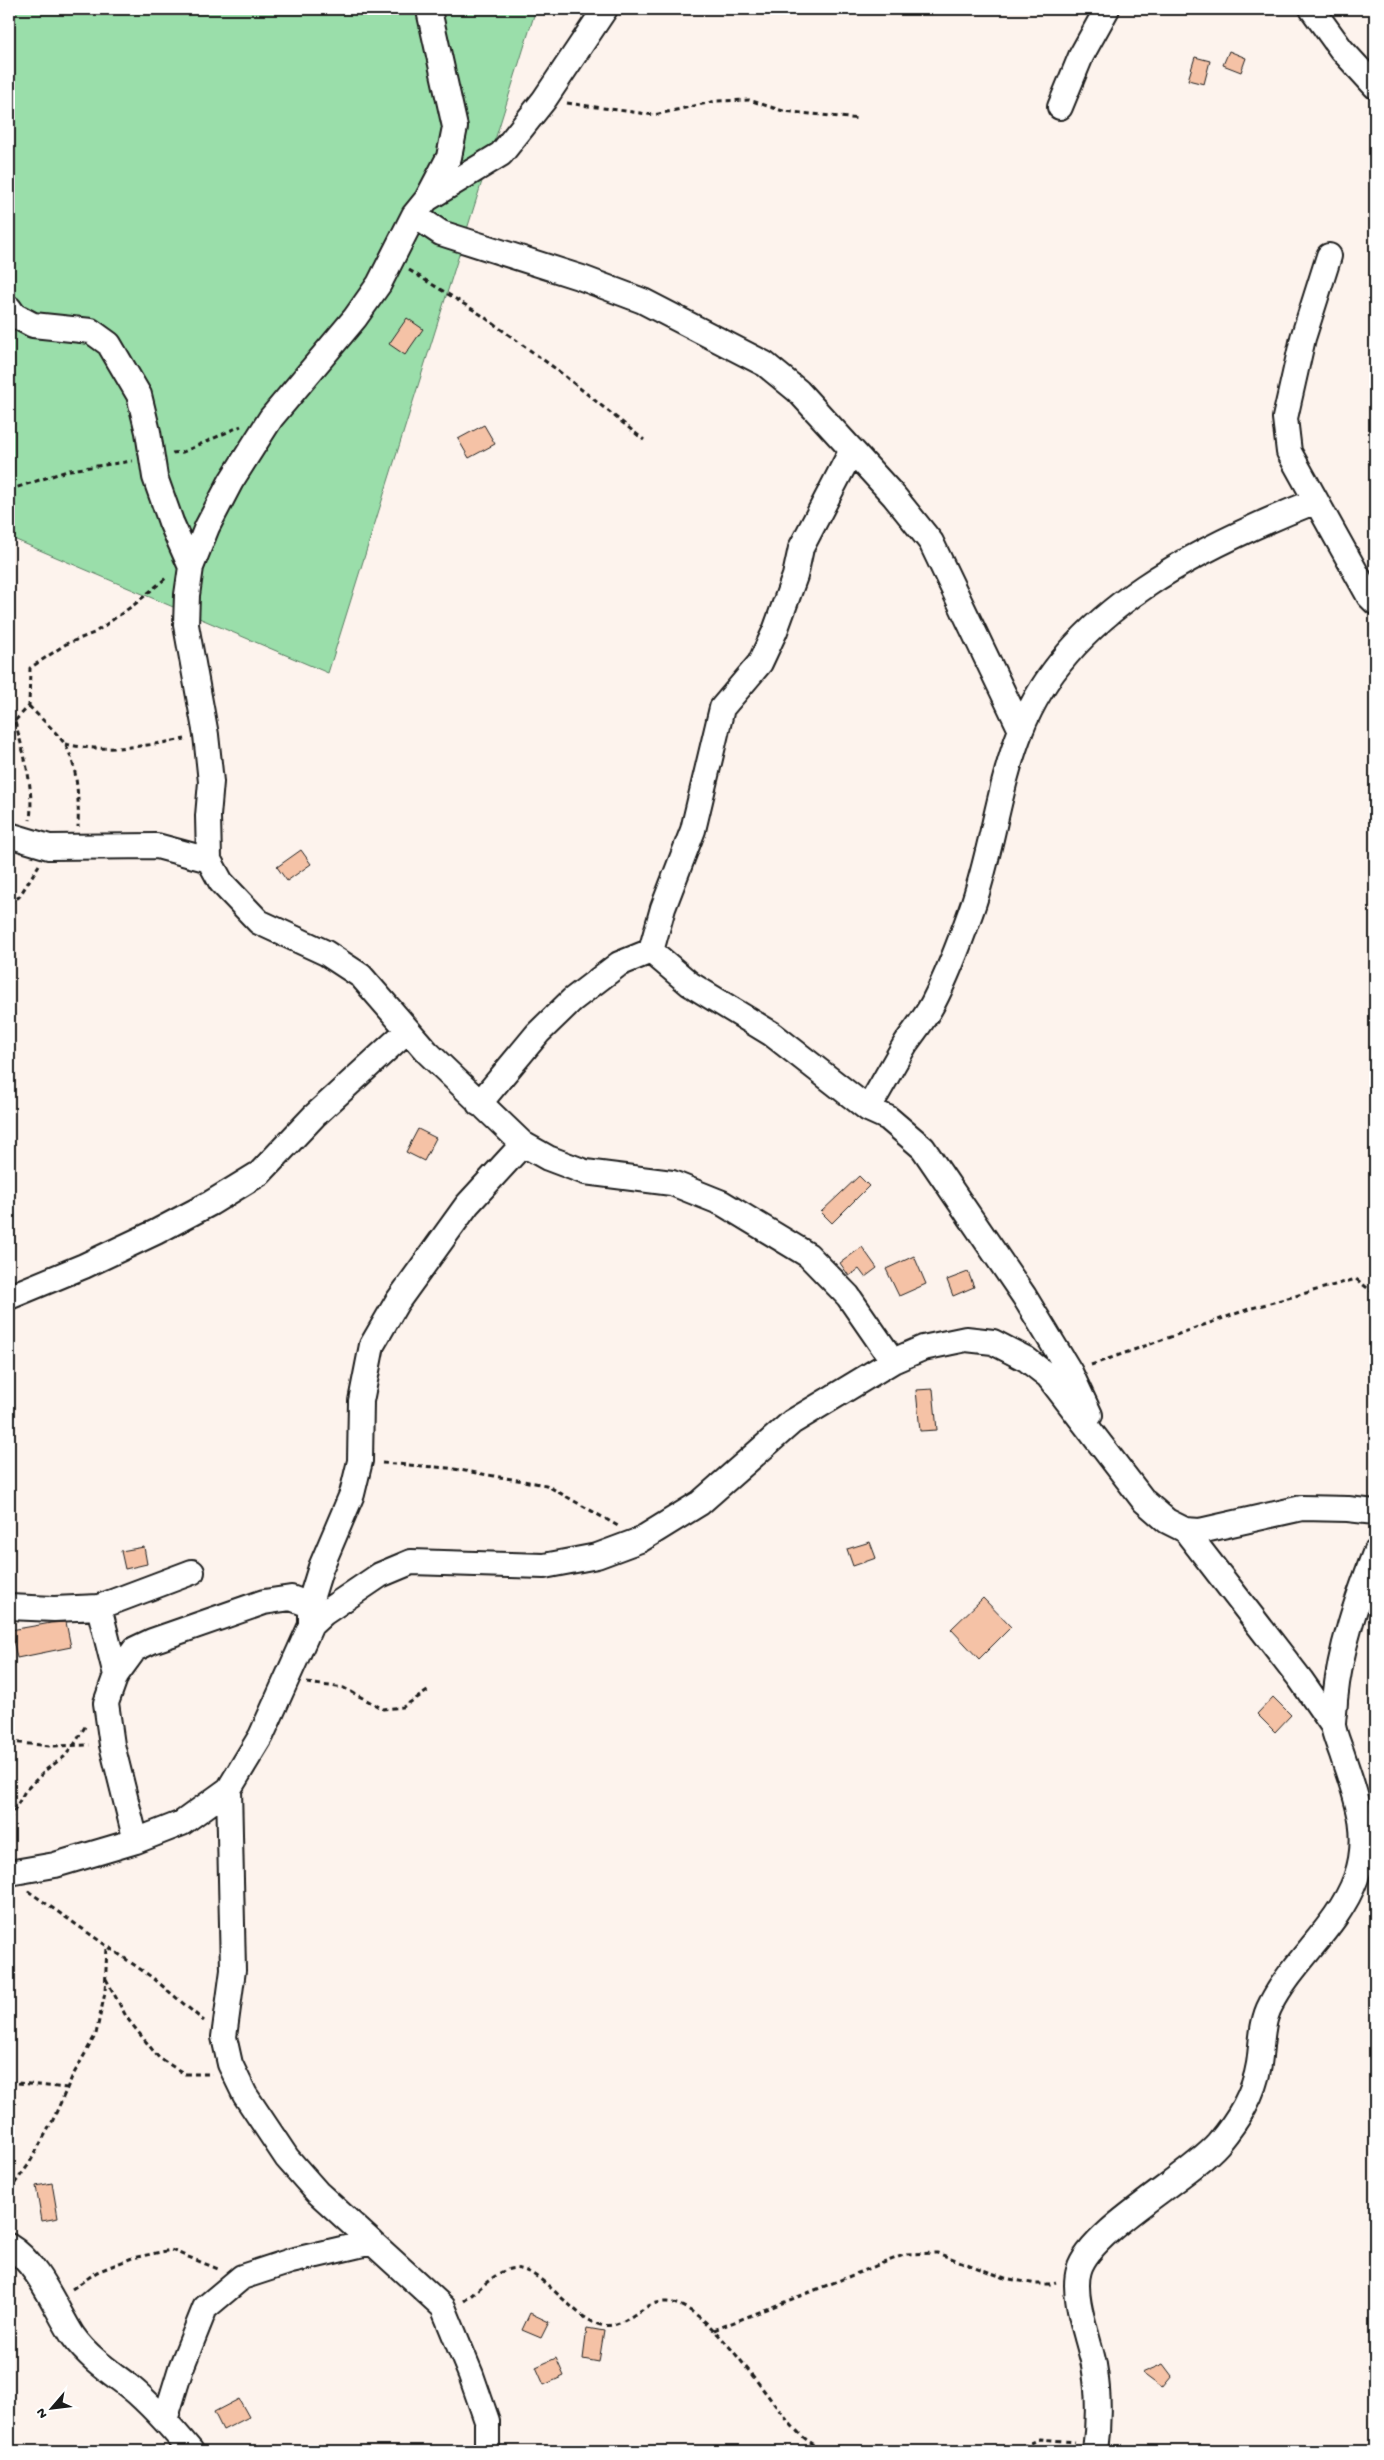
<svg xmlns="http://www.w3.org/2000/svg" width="1384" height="2460" viewBox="0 0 1384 2460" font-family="'Gochi Hand',sans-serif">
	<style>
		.green { fill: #9adeaa; stroke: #5b7d63 }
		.building { fill: #f5c2a6; stroke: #1c1c1c }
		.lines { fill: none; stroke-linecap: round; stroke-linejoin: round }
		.minor-casing { stroke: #1c1c1c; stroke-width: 28 }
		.path { stroke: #1c1c1c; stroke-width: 3; stroke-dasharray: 5 4; stroke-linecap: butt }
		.minor { stroke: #fff; stroke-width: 24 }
	</style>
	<rect width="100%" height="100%" fill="#fdf3ed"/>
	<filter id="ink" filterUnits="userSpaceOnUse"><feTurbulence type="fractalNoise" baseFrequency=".02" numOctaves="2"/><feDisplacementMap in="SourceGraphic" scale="10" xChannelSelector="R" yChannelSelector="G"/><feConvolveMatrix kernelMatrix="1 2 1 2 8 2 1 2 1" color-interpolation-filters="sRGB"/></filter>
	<g filter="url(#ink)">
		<path class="green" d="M9 9H536L328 673 9 537Z"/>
		<path class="building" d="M1229 51 1246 58 1241 72 1223 65Z
			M1195 57 1210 61 1204 84 1188 80Z
			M407 318 423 329 405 355 389 344Z
			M484 425 495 444 469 458 458 439Z
			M301 850 311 864 287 881 277 867Z
			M418 1129 436 1138 424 1161 406 1152Z
			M859 1176 869 1186 832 1223 821 1212Z
			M862 1247 877 1268 865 1277 859 1269 849 1276 840 1263Z
			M914 1256 926 1284 899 1296 886 1269Z
			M968 1272 974 1287 953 1296 947 1280Z
			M933 1389 937 1430 920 1431 916 1390Z
			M870 1542 876 1558 853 1566 847 1549Z
			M144 1547 147 1564 125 1569 121 1551Z
			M983 1598 1011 1627 979 1659 951 1629Z
			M66 1622 71 1647 17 1658 11 1630 51 1623Z
			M1273 1697 1291 1715 1275 1732 1257 1714Z
			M52 2183 58 2218 42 2221 36 2186Z
			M530 2313 549 2322 541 2338 522 2330Z
			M587 2328 604 2331 599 2362 583 2359Z
			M556 2358 564 2376 544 2385 536 2367Z
			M1163 2364 1172 2376 1162 2388 1142 2373Z
			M239 2399 249 2417 223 2430 214 2412Z"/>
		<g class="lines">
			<g class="minor-casing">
				<path id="minor" d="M605 9 544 100 501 154 427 199 414 215 379 284 355 318 271 418 231 481 207 527 191 567 187 595 186 625 206 735 211 782 208 816 209 860 221 882 259 922 326 953 361 976 427 1052 523 1144 548 1158 585 1172 672 1183 722 1203 808 1255 848 1296 893 1361
					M1312 9 1341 49 1375 86
					M1060 107 1081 56 1107 9
					M427 199 449 157 455 127 430 15 431 9
					M414 215 441 233 582 278 643 301 765 364 798 391 894 496 931 542 1021 730
					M1329 256 1303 338 1285 418 1289 452 1369 596 1375 602
					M9 308 14 315 33 325 91 331 109 344 139 395 148 432 155 477 171 522 191 567
					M9 835 49 847 157 846 209 860
					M651 951 663 908 693 830 722 708 760 663 775 631 795 576 801 548 852 450
					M479 1104 538 1033 572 1000 619 964 651 951 690 984 772 1034 868 1109 888 1118 923 1148 1024 1296 1070 1372 1090 1415
					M868 1109C881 1087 893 1065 906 1043 915 1030 926 1017 933 1003 948 974 960 942 971 911 992 852 998 788 1021 730 1068 610 1204 545 1316 501
					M9 1297 84 1266 156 1232 211 1203 260 1173 314 1116 408 1030
					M1185 1530 1301 1680 1333 1726
					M9 1607 54 1609 99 1607 192 1572
					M99 1607 116 1675
					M311 1625V1599L321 1567 352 1494 360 1461 361 1401 372 1345 397 1302 467 1205 523 1144
					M229 1789 233 1970 224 2037 230 2064 245 2095 287 2158 317 2192 443 2307 471 2375 487 2421V2451
					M136 1841 112 1745 106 1703 116 1675 135 1649 152 1641 264 1602 291 1598 312 1606
					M9 1873 55 1865 136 1841 182 1823 229 1789 261 1736 311 1625 324 1613 380 1575 411 1562 544 1566 597 1556 640 1540 700 1503 792 1422 893 1361 923 1348 966 1339 993 1342 1026 1359 1048 1376 1144 1501 1167 1521 1185 1530 1200 1531 1302 1508 1348 1509 1375 1512
					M9 2246C38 2263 55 2308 73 2336 89 2358 109 2371 130 2387 153 2406 172 2428 191 2451
					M165 2420 181 2368 205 2308 242 2277 291 2261 372 2242
					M1095 2451C1099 2422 1099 2394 1094 2365 1089 2339 1071 2296 1079 2270 1090 2231 1188 2178 1218 2144 1238 2120 1254 2095 1259 2064 1262 2044 1261 2022 1271 2004 1294 1959 1338 1927 1356 1878 1372 1833 1356 1797 1342 1754 1339 1745 1334 1734 1333 1725 1333 1717 1335 1708 1335 1700 1340 1648 1357 1600 1375 1553"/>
			</g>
			<path class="path" d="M567 103 654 115 716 101 749 100 783 111 859 119
				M409 270 480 314 556 369 644 440
				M172 453 183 452 241 426
				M9 490 70 470 132 461
				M29 706C40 718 55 730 64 743 78 763 79 803 78 827
				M15 722C24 754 34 786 30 820
				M9 727 29 706 30 668 66 644 94 633 135 604 167 577
				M65 744C106 753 144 746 185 739
				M9 903 19 897 39 865
				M1091 1365 1252 1308 1356 1279 1375 1294
				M382 1463 448 1468 546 1485 618 1526
				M307 1683 344 1688 383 1709 403 1707 429 1690
				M9 1742 51 1746 90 1745
				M9 1820 25 1791 47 1769 64 1757 74 1745 86 1725
				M28 1891 153 1978 204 2021
				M106 1979 127 2018 159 2058 185 2074H212
				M9 2082 67 2088
				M9 2191 29 2164 52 2122 72 2077 96 2034 105 1993 107 1946
				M72 2289 97 2272 132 2258 171 2250 218 2269
				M464 2301C478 2291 494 2273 510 2269 539 2262 572 2319 601 2325 627 2330 642 2300 667 2302 714 2306 768 2405 802 2436 809 2442 817 2446 824 2451
				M714 2330 906 2254 937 2253 1005 2278 1036 2284H1050L1056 2282
				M9 2431 12 2451
				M1014 2451 1040 2439 1075 2442"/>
			<use href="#minor" class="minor"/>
		</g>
	</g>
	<rect width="1384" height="2460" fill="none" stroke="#fff" stroke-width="30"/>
	<rect x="15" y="15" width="1354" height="2430" fill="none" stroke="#1c1c1c" stroke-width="2" filter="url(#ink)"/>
	<g transform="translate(52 2408) rotate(242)" stroke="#ffffff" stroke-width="4" paint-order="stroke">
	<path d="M0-4L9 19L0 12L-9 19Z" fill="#1c1c1c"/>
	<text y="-8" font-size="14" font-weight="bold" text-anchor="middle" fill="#1c1c1c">N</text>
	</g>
</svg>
